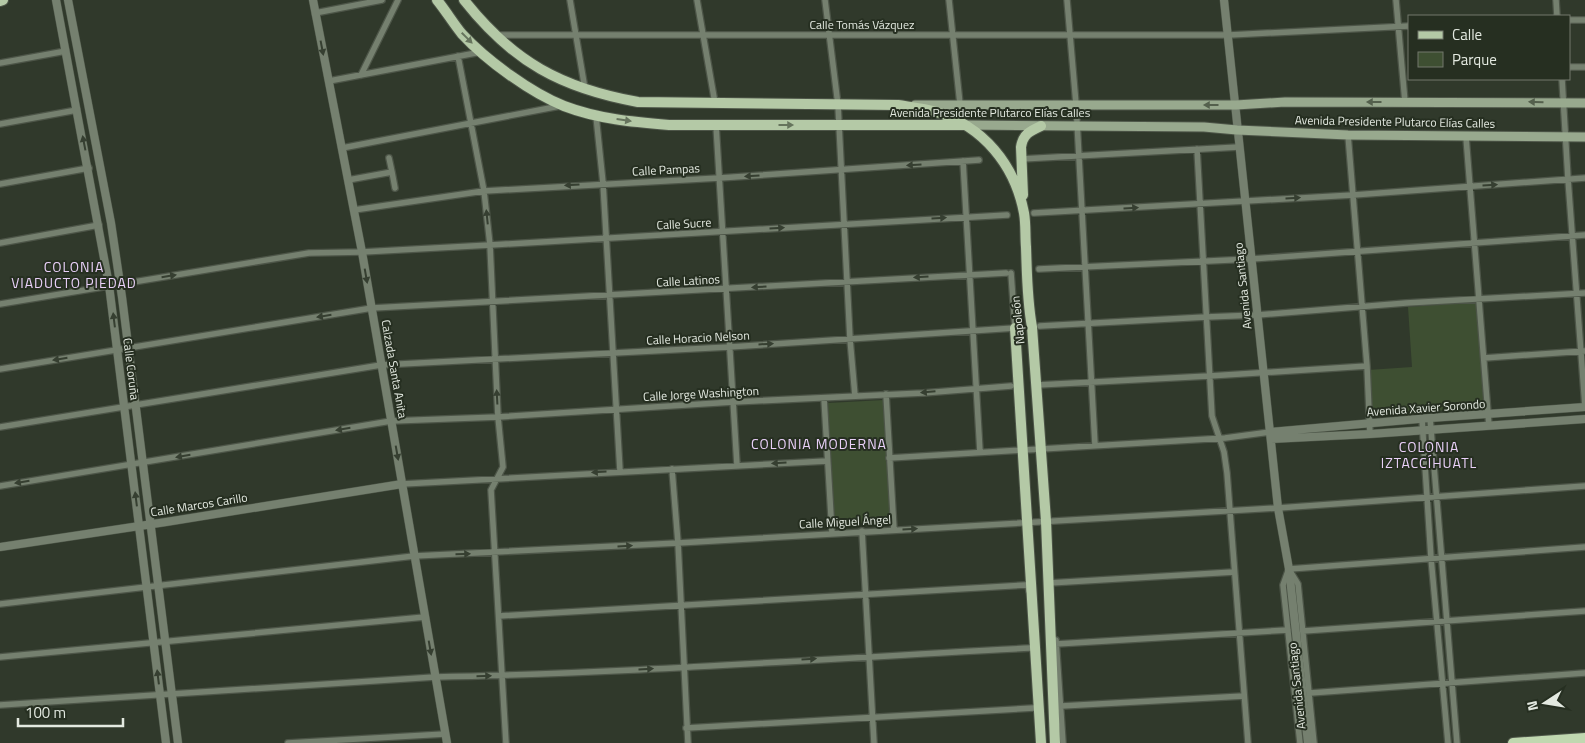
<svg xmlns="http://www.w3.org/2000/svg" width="1585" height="743" viewBox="0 0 1585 743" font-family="'Titillium Web',sans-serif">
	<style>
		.green { fill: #3e4f32 }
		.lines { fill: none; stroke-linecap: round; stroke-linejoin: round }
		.minor-casing { stroke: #4d5548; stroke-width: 8 }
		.tertiary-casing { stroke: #4d5548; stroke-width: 9 }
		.secondary-casing { stroke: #4d5548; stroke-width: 11 }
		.primary-casing { stroke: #4d5548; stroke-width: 12 }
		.trunk-casing { stroke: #4d5548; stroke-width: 12 }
		.minor { stroke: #75806f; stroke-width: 5.5 }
		.tertiary { stroke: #75806f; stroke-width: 8 }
		.secondary { stroke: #98a98e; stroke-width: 9 }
		.primary { stroke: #b4c9a6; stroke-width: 10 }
		.trunk { stroke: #c0d8b0; stroke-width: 10 }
		.oneway { fill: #66745d }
		.oneway2 { fill: #363f31 }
		.oneway3 { fill: #54604d }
		.labels { text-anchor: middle; stroke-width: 4; stroke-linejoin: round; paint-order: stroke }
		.street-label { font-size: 12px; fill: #e3e9e0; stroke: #262f21 }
		.neighbourhood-label { font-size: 14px; letter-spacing: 1px; fill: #e9d0f8; stroke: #262f21 }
	</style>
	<rect width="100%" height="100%" fill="#30392b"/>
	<path class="green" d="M1477 302 1485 407 1372 416 1368 370 1412 367 1408 307Z
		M884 400 892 521 835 525 828 403Z"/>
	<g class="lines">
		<g class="minor-casing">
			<path id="minor" d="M570 0 585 89
				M697 0 715 103
				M825 0 838 105 850 339 855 396
				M949 0 960 104
				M1067 0 1076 104 1095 445
				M1396 0 1405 102
				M1556 0 1557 16
				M315 13 382 0
				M1569 20H1585
				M497 35H1229L1409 26
				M458 56 484 191 490 245 498 417 503 467 491 490 506 743
				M0 63 66 51
				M1569 67H1585
				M361 75 398 0
				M1562 79 1568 179 1585 406
				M329 81 481 52
				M596 116 603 183 620 471
				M0 124 77 110
				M716 125 737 465
				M1348 135 1367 366 1370 434
				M1466 137 1489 426
				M342 148 560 106
				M1197 149 1212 416 1224 452 1227 473 1248 743
				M1021 159 1239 147
				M963 161 980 452
				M392 172 395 188
				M348 180 392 172 389 158
				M0 184 89 168
				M354 210 484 191 719 178 979 160
				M1034 213 1353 195 1585 178
				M0 243 99 225
				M1039 269 1251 259 1585 235
				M0 304 309 253 362 252 490 245 1007 215
				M1040 326 1206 317 1257 315 1406 303 1585 293
				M1484 358 1585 351
				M0 369 372 308 1006 273
				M1037 385 1209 376 1367 366
				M886 394 894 530
				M824 398 832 533
				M1430 418 1457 743
				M1422 419 1431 558 1448 743
				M0 427 381 365 729 347 1015 328 1011 273
				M889 458 1225 438 1270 432
				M672 469 678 543 688 743
				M402 484 827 461
				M0 486 391 421 498 417 733 402 923 393 1011 386
				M862 531 874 743
				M1289 569 1585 547
				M1288 571 1283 585 1300 743
				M1290 571 1298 584 1314 743
				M1049 583 1234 572
				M0 604 414 556 678 543 1278 508 1585 486
				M499 616 1026 585 1028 586 1029 591
				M1303 631 1585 611
				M1056 640 1063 743
				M1056 644 1288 630
				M0 657 425 617
				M1310 693 1585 673
				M0 705 435 677C634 673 832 658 1031 648
				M1061 706 1244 696
				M686 728 1034 708
				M288 743 445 734"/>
		</g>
		<g class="tertiary-casing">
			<path id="tertiary" d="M56 0 109 285 166 743
				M68 0 111 223 122 297 178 743
				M313 0 362 252 447 743
				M1224 0 1278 508 1289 569 1308 743
				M1270 432 1430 418 1585 407
				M1271 439 1370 434 1585 419
				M0 547 166 522 402 484"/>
		</g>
		<g class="secondary-casing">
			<path id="secondary" d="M915 105H1236L1285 102 1585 103
				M966 125 1204 127 1237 130 1348 135 1585 137"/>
		</g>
		<g class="primary-casing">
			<path id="primary" d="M437 0C446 11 453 23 462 34 486 60 531 93 564 106 598 119 633 122 669 125H964
				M464 0C513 62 561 88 638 102L898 105C911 107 924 108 936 112 983 126 1015 165 1024 213 1026 224 1025 236 1026 247 1027 274 1027 300 1032 327L1046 521 1055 743
				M0 1 3 0
				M1023 195 1021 147C1023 134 1030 131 1041 126
				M1015 328 1041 743"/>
		</g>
		<g class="trunk-casing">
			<path id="trunk" d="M1513 743 1585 738"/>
		</g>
		<use href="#minor" class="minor"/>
		<use href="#tertiary" class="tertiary"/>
		<use href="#secondary" class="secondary"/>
		<use href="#primary" class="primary"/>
		<use href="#trunk" class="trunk"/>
	</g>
	<defs><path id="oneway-solid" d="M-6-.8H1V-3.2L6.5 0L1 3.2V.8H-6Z" transform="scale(1.25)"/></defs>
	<g class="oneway">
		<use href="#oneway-solid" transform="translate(467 38) rotate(45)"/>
		<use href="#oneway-solid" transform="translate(624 120) rotate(8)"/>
		<use href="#oneway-solid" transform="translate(786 125)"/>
	</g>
	<g class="oneway2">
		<use href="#oneway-solid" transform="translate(322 48) rotate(79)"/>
		<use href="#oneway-solid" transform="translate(84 143) rotate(-101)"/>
		<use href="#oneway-solid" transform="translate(914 165) rotate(176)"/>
		<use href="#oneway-solid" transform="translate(752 176) rotate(176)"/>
		<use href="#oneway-solid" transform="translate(572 185) rotate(176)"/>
		<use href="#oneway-solid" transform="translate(1490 185) rotate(-4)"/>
		<use href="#oneway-solid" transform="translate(1293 198) rotate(-3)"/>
		<use href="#oneway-solid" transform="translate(1131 208) rotate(-4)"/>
		<use href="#oneway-solid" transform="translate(487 217) rotate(-96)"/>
		<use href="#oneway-solid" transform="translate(939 218) rotate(-4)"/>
		<use href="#oneway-solid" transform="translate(777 228) rotate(-4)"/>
		<use href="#oneway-solid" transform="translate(169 276) rotate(-9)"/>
		<use href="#oneway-solid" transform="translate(366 276) rotate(80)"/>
		<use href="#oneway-solid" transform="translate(921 277) rotate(177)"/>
		<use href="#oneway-solid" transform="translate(759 287) rotate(176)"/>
		<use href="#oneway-solid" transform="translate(324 316) rotate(171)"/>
		<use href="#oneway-solid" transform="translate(114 320) rotate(-97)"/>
		<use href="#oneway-solid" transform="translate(766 344) rotate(-3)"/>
		<use href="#oneway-solid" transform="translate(60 359) rotate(171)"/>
		<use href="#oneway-solid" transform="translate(928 392) rotate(175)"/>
		<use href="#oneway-solid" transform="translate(497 397) rotate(-93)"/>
		<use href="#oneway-solid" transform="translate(343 429) rotate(170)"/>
		<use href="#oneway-solid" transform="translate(397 453) rotate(80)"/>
		<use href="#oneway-solid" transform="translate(183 456) rotate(170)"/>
		<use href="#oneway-solid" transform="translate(779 463) rotate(177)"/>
		<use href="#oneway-solid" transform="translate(599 472) rotate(177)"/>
		<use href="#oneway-solid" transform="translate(22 482) rotate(171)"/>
		<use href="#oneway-solid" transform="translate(136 499) rotate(-97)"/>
		<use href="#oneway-solid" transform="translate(910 529) rotate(-3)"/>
		<use href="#oneway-solid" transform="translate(625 546) rotate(-3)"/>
		<use href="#oneway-solid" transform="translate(463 554) rotate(-2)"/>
		<use href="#oneway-solid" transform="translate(430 648) rotate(80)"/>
		<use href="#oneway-solid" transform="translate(809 659) rotate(-3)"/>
		<use href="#oneway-solid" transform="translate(646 669) rotate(-3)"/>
		<use href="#oneway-solid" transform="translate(484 676) rotate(-1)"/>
		<use href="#oneway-solid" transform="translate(158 677) rotate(-97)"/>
	</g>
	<g class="oneway3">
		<use href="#oneway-solid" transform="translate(1374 102) rotate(180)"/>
		<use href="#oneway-solid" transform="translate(1536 102) rotate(-178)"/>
		<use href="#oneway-solid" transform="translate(1211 105) rotate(-180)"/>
	</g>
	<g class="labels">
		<g class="street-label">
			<text x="862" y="29">Calle Tomás Vázquez</text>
			<text x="990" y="117">Avenida Presidente Plutarco Elías Calles</text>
			<text transform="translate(1395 122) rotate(1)" y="4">Avenida Presidente Plutarco Elías Calles</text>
			<text transform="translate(666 170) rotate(-3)" y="4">Calle Pampas</text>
			<text transform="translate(684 224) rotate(-3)" y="4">Calle Sucre</text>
			<text transform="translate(688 281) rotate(-3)" y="4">Calle Latinos</text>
			<text transform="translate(1243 286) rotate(-96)" y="4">Avenida Santiago</text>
			<text transform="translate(1018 320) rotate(-96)" y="4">Napoleón</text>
			<text transform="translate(698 338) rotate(-3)" y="4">Calle Horacio Nelson</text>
			<text transform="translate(131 369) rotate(83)" y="4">Calle Coruña</text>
			<text transform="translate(394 369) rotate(80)" y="4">Calzada Santa Anita</text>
			<text transform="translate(701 394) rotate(-3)" y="4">Calle Jorge Washington</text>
			<text transform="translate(1426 408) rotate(-4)" y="4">Avenida Xavier Sorondo</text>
			<text transform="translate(199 505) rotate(-9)" y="4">Calle Marcos Carillo</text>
			<text transform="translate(845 522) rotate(-3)" y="4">Calle Miguel Ángel</text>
			<text transform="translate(1297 686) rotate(-96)" y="4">Avenida Santiago</text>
		</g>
		<g class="neighbourhood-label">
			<text x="74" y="272">COLONIA<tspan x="74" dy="16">VIADUCTO PIEDAD</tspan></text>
			<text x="819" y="449">COLONIA MODERNA</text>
			<text x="1429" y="452">COLONIA<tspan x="1429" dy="16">IZTACCÍHUATL</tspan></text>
		</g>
	</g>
	<rect x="1408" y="15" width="162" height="65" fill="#262f21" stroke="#72796d"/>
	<rect x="1418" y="31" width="25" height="8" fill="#b4c9a6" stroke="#72796d"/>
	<text x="1452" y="40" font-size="15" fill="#e3e9e0">Calle</text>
	<rect x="1418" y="52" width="25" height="15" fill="#3e4f32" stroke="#72796d"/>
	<text x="1452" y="65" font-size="15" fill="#e3e9e0">Parque</text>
	<g transform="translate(1545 703) rotate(258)" stroke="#262f21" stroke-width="4" paint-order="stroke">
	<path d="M0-4L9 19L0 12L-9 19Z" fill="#e3e9e0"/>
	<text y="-8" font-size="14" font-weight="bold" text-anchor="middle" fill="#e3e9e0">N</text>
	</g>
	<path d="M18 718v8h105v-8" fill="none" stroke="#e3e9e0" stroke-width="2.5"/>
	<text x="25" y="718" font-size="15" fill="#e3e9e0" stroke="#262f21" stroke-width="4" paint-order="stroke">100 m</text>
</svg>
